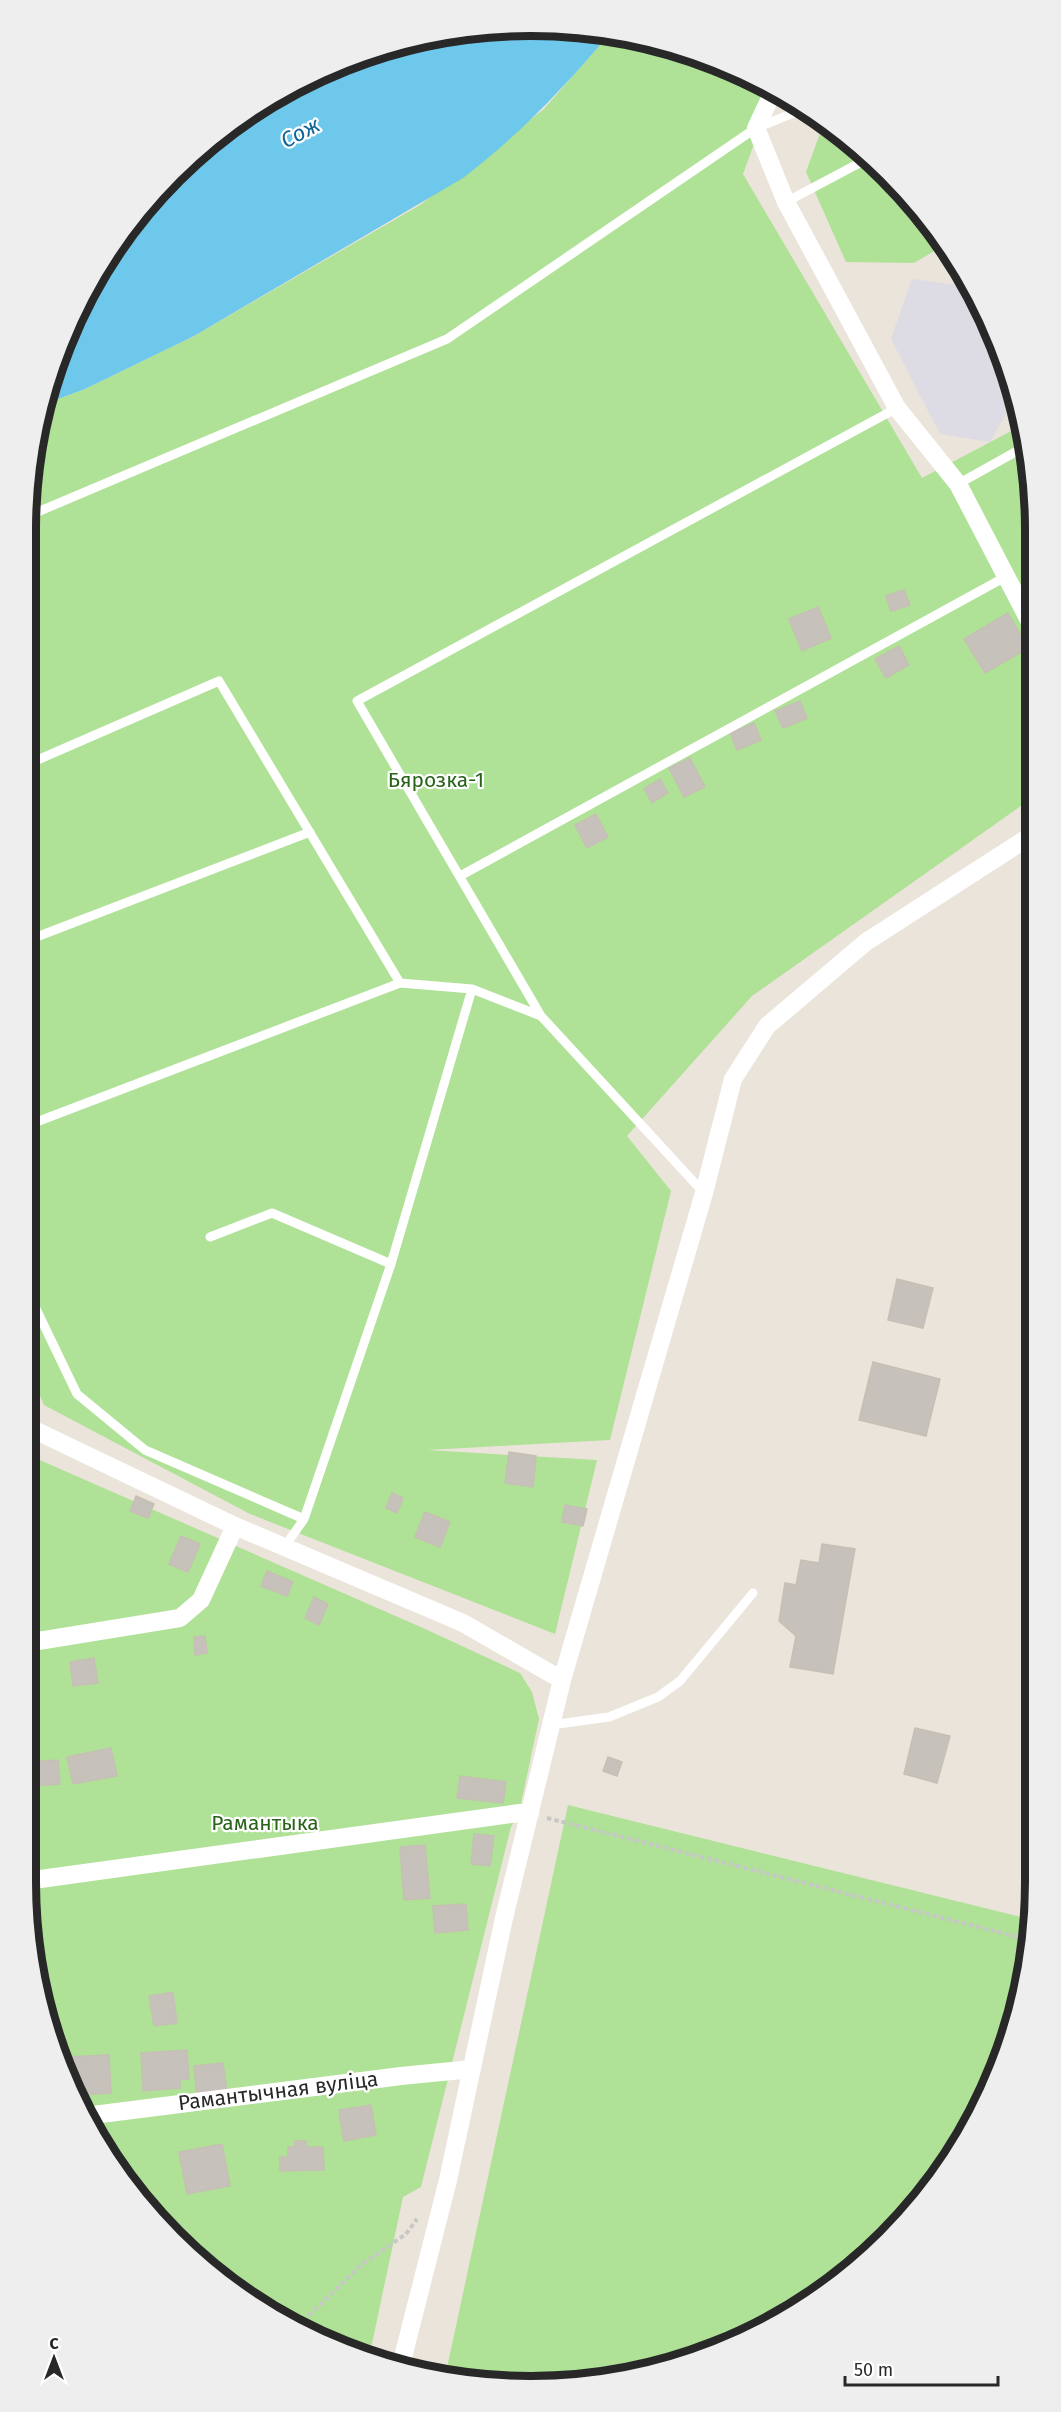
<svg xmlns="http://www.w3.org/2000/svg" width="1061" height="2412" viewBox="0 0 1061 2412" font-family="'Fira Sans',sans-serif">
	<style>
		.industrial { fill: #dddbe3 }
		.green { fill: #afe196 }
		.water { fill: #6dc8ec }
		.building { fill: #c6c1ba; stroke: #c6c0b4; stroke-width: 1.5 }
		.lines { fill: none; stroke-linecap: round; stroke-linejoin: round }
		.path { stroke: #c7c7c7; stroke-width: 4; stroke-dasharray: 4.5 3; stroke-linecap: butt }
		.lane { stroke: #fff; stroke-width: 9 }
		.street { stroke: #fff; stroke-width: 18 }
		.labels { text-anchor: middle; stroke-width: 4.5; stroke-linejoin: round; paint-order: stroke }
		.park-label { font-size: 21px; fill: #28631a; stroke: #fff }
		.street-label { font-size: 21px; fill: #282828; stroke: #fff }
		.water-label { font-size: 22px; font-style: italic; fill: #0f6596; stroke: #fff }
		.rim { fill: none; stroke: #282828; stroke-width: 8 }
	</style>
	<rect width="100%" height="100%" fill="#ebe4da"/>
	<path class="industrial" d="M912 279 965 286 997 337 1014 400 990 442 940 434 891 339Z"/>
	<path class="green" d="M610 33 693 52 773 92 743 174 922 478 1021 426 1031 464 1032 798 752 996 627 1136 671 1191 610 1440 427 1450 597 1460 555 1634 250 1514 44 1405 26 1365V530L47 403 85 389 194 336 420 205 544 109Z
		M824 122 910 198 941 247 914 263 846 262 806 172Z
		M26 1454 423 1628 520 1673 532 1692 539 1719 519 1813 511 1827 421 2187 403 2197 370 2353 278 2319 151 2214 93 2134 52 2044 26 1881Z
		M568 1805 1029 1919 1009 2044 968 2134 910 2214 783 2319 692 2360 597 2382 445 2377Z"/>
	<path class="water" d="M498 27 597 30 610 33C563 89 521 133 463 178L194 336 85 389 47 403 52 368 93 278 151 197 223 130 307 77 400 43Z"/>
	<path class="building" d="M904 590 910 605 891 611 886 596Z
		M818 607 831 638 802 651 789 619Z
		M1008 613 1028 648 985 673 964 639Z
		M899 646 909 665 886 678 875 659Z
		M800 701 807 718 783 728 775 711Z
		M754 723 761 740 737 750 730 733Z
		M690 758 705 787 684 797 669 768Z
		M660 779 668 793 652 803 644 789Z
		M596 814 608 837 587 848 575 825Z
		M897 1279 933 1288 923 1328 888 1320Z
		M873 1362 940 1379 926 1436 859 1420Z
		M509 1452 536 1456 533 1487 505 1483Z
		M392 1493 403 1498 397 1513 386 1508Z
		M136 1496 154 1504 148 1518 130 1511Z
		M565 1505 587 1509 583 1526 562 1522Z
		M425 1512 450 1522 440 1547 415 1537Z
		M181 1536 200 1544 188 1572 169 1564Z
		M822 1544 855 1549 833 1674 790 1667 796 1636 779 1621 785 1583 796 1585 801 1560 819 1563Z
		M267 1571 293 1582 287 1596 261 1586Z
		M31 1595 37 1625 26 1627V1596Z
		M314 1597 328 1604 319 1625 305 1618Z
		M205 1636 207 1653 195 1655 194 1637Z
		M94 1658 98 1683 73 1686 70 1662Z
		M915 1728 950 1736 937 1783 904 1774Z
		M111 1748 117 1776 73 1784 67 1757Z
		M608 1757 622 1762 617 1776 603 1771Z
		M58 1760 60 1784 34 1786 32 1762Z
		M460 1776 506 1782 503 1803 457 1798Z
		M26 1826H29L37 1863 26 1865Z
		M474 1834 494 1836 490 1866 471 1864Z
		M425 1845 430 1898 404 1900 400 1847Z
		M466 1904 468 1930 435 1933 433 1906Z
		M173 1992 177 2023 154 2026 149 1996Z
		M187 2050 189 2079 180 2080V2088L143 2091 141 2053Z
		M109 2055 111 2093 75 2095 66 2074 65 2057Z
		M223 2063 227 2092 197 2096 194 2066Z
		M371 2105 376 2135 344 2141 339 2110Z
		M295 2141H306V2147H323L324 2170 280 2171V2157H288V2147H295Z
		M222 2144 230 2186 187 2194 179 2152Z"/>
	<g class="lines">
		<path class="path" d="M547 1818 1026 1939
			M298 2326 361 2265 406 2234 417 2219"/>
		<path class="lane" d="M786 202 867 159
			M958 484 1026 446
			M28 516 447 339 756 128 806 108
			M26 765 219 681 400 983
			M460 876 1007 576
			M26 941 310 832
			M26 1126 400 983 472 989 541 1016
			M704 1193 541 1016 357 701 897 408
			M210 1237 272 1213 391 1264
			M26 1288 77 1394 145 1450 304 1519
			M285 1546 304 1519 391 1264 472 989
			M551 1725 609 1717 658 1697 680 1681 753 1593"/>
		<path class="street" d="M773 92 756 128 786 202 897 408 958 484 1032 626
			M26 1426 235 1526 463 1623 562 1680
			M26 1643 180 1618 201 1600 235 1526
			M26 1881 519 1813 530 1814
			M85 2116 401 2076 472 2069
			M401 2365 448 2180 504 1918 562 1680 704 1193 733 1079 767 1026 866 942 1032 835"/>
	</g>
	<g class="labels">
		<g class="park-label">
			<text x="436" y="787">Бярозка-1</text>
			<text x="265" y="1830">Рамантыка</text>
		</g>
		<g class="street-label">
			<text transform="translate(278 2091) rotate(-7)" y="7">Рамантычная вуліца</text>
		</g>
		<g class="water-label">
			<text transform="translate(300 132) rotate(-28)" y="8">Сож</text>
		</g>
	</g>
	<path d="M0 0H1061V2412H0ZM530 36H531A494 494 0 0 1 1025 530V1882A494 494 0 0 1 531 2376H530A494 494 0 0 1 36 1882V530A494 494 0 0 1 530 36Z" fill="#eee" fill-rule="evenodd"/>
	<path class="rim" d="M530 36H531A494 494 0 0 1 1025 530V1882A494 494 0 0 1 531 2376H530A494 494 0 0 1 36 1882V530A494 494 0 0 1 530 36Z"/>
	<g transform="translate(54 2358)" stroke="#ffffff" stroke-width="4.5" paint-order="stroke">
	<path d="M0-4.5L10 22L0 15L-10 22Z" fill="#282828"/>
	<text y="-9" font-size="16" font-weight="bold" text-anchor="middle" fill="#282828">С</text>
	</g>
	<path d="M845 2376v9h153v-9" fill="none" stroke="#282828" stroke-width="3"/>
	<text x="854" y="2376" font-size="18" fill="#282828" stroke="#ffffff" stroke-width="4.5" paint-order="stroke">50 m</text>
</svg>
